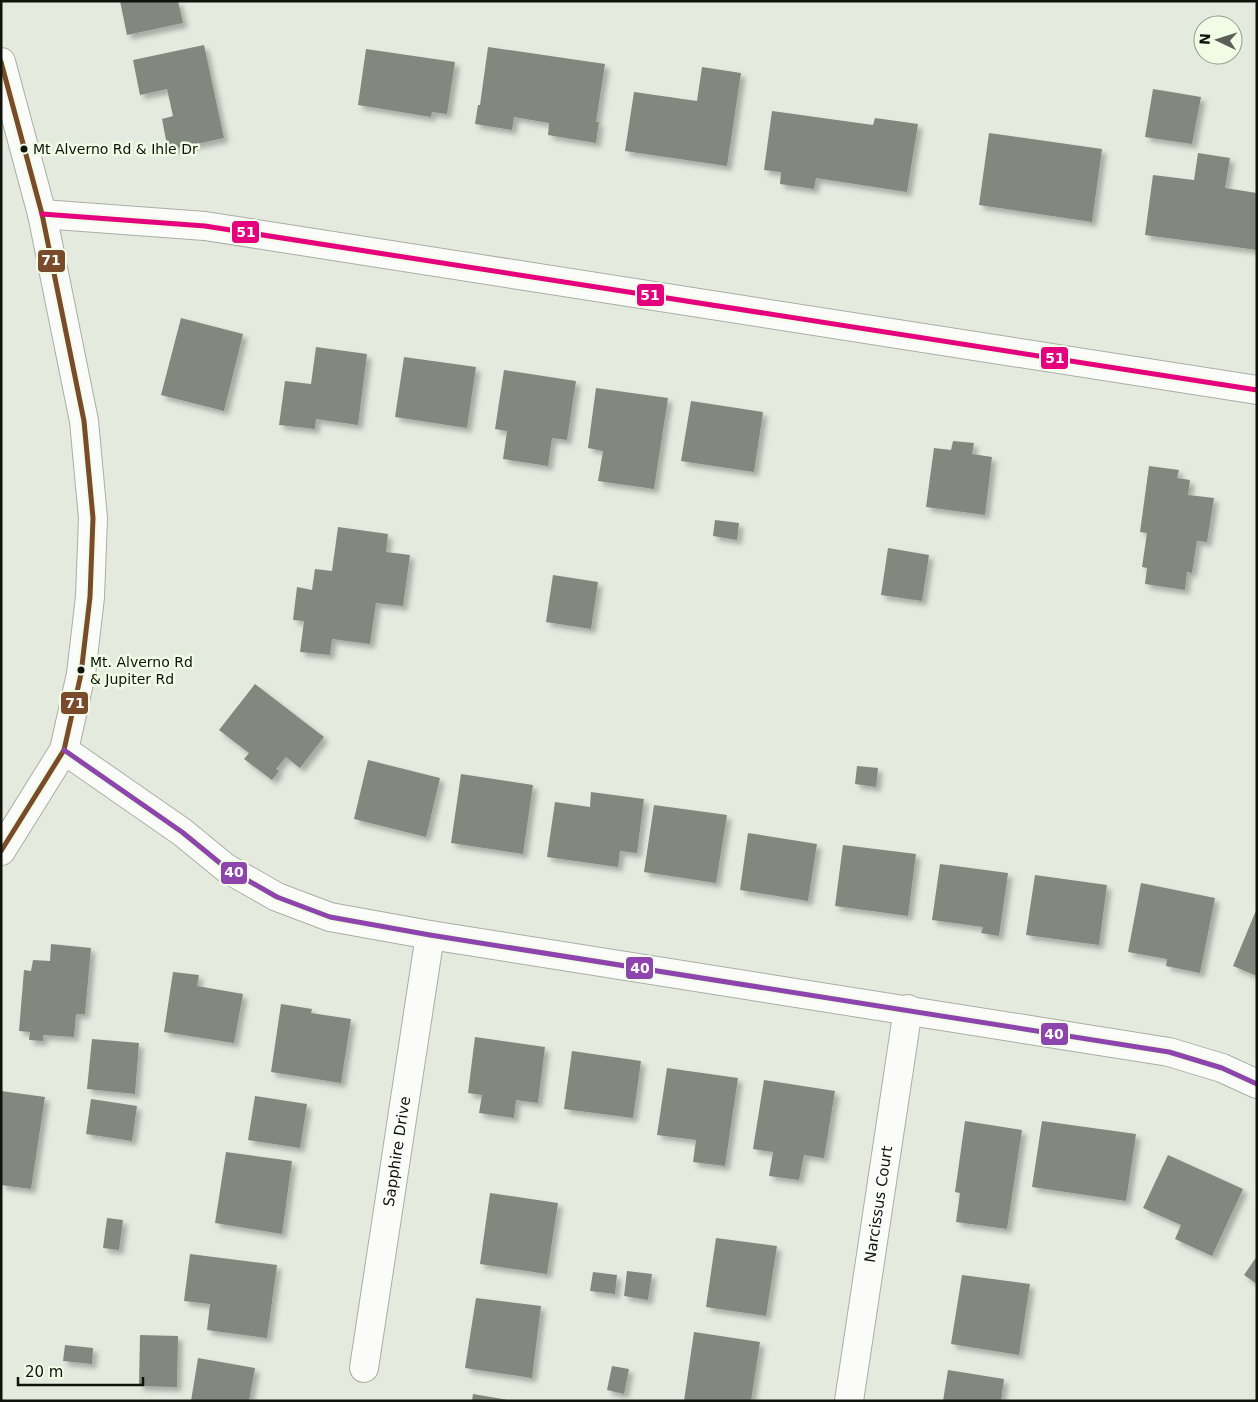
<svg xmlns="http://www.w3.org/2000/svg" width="1258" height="1402" viewBox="0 0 1258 1402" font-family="'DejaVu Sans',sans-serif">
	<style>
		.building { fill: #83887f; filter: url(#shadow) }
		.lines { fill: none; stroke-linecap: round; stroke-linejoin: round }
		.street-casing { stroke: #a9aea5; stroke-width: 30 }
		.secondary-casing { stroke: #a9aea5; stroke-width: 30 }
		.street { stroke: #fbfcfa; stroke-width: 28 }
		.secondary { stroke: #fbfcfa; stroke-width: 28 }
		.bus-1-casing { stroke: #f0fce6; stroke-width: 9 }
		.bus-2-casing { stroke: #f0fce6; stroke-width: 9 }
		.bus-3-casing { stroke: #f0fce6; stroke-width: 9 }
		.bus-1 { stroke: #7a4b2a; stroke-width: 5 }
		.bus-2 { stroke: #e5007d; stroke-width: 5 }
		.bus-3 { stroke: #8e44ad; stroke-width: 5 }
		.bus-dot { fill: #10130c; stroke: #f0fce6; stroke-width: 2 }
		.labels { text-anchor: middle; stroke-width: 5; stroke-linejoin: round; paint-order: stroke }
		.bus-label { font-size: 14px; fill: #10130c; stroke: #f0fce6; text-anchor: start }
		.street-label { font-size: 15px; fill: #10130c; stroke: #f0fce6 }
		.line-badge { stroke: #f0fce6; stroke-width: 2 }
		.badge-label { font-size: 14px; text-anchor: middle; font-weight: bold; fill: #fff }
	</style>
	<defs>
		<filter id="shadow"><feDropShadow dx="4.5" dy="4.5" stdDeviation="2.5" flood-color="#0004"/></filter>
	</defs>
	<rect width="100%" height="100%" fill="#e4eade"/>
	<path class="building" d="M120 1H178L183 23 127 35Z
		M204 45 224 138 168 150 162 119 173 116 167 89 140 95 133 60Z
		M488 47 605 64 596 122H599L596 143 548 135 549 123 514 117 512 130 475 124 478 105H480Z
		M366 49 455 62 447 114 432 112 431 117 358 105Z
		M702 67 741 73 727 166 625 151 634 92 697 101Z
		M1153 89 1201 97 1192 144 1145 137Z
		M772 111 873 125 875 118 918 124 907 192 816 178 814 189 780 184 781 172 764 170Z
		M989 133 1102 149 1092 222 979 205Z
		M1198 153 1230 158 1225 188 1257 193V250L1145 235 1153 175 1194 180Z
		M181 318 243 334 224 411 161 395Z
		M316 347 367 354 358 425 316 419 315 429 279 425 285 381 311 384Z
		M404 357 476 367 467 428 395 417Z
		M504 370 576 381 567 440 552 438 548 466 503 459 507 431 495 429Z
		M596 388 668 398 654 489 598 481 603 451 588 448Z
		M691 401 763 412 754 472 681 461Z
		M953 441 974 443 972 454 992 457 985 515 926 507 934 448 951 450Z
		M1149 466 1179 470 1177 478 1190 480 1188 495 1214 498 1207 542 1197 541 1192 573 1187 572 1185 590 1145 584 1147 568 1142 567 1147 533 1140 532Z
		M715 520 739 523 737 540 713 536Z
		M338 527 388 534 386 552 410 555 403 606 376 603 370 644 332 639 330 655 300 652 304 621 293 620 297 587 312 590 315 569 332 571Z
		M888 548 929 555 922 601 881 595Z
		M553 575 598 582 591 629 546 622Z
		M255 684 324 737 300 768 286 757 276 769 279 771 272 780 244 759 249 753 219 730Z
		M368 760 440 778 426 837 354 819Z
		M857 766 878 768 876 787 855 784Z
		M461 774 533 785 523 854 451 843Z
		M591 792 644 799 637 853 620 851 618 867 547 857 555 802 590 807Z
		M654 805 727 815 716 883 644 872Z
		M748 833 817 844 808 901 740 890Z
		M843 845 916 854 908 916 835 906Z
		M940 864 1008 873 999 936 981 933 983 927 932 920Z
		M1035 875 1107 885 1099 945 1026 935Z
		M1141 883 1215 898 1200 973 1166 966 1167 959 1128 952Z
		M1257 908V976L1233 966Z
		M51 944 91 948 85 1014H76L74 1037 43 1035V1041L29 1040 30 1032 19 1031 24 970 31 971 33 960 50 961Z
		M173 972 199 975 197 986 243 994 234 1043 164 1032Z
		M281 1004 312 1009 311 1013 351 1019 341 1083 271 1072Z
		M475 1037 545 1047 538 1103 516 1100 514 1118 479 1113 482 1095 468 1093Z
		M92 1039 139 1043 135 1094 87 1089Z
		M572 1051 641 1061 633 1118 564 1109Z
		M667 1068 738 1078 725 1166 693 1162 696 1140 657 1135Z
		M764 1080 835 1091 824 1158 804 1155 799 1180 769 1176 773 1152 753 1149Z
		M1 1091 45 1097 31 1189 1 1185Z
		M255 1096 307 1104 300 1148 248 1140Z
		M91 1099 137 1106 132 1141 86 1134Z
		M965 1121 1022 1130 1007 1229 956 1222 960 1193 955 1192Z
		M1042 1121 1136 1134 1126 1201 1032 1187Z
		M226 1152 292 1161 282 1234 215 1223Z
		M1168 1155 1243 1189 1212 1256 1175 1239 1181 1225 1143 1208Z
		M490 1193 558 1203 547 1274 480 1264Z
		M107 1218 123 1220 119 1250 103 1248Z
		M716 1238 777 1246 766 1316 706 1307Z
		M190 1254 277 1265 267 1338 207 1330 210 1304 184 1301Z
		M1257 1256V1284L1244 1275Z
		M627 1271 652 1274 648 1300 624 1296Z
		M593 1272 617 1275 615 1294 590 1291Z
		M962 1275 1030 1284 1019 1355 951 1344Z
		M476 1298 541 1306 532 1378 465 1368Z
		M694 1332 760 1342 751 1401H684Z
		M140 1335 178 1336 177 1387 139 1386Z
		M65 1345 93 1348 92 1364 63 1361Z
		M198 1358 255 1368 249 1401H191Z
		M612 1366 629 1369 624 1394 607 1390Z
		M948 1370 1004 1379 1001 1401H943Z
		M473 1394 508 1400V1401H472Z"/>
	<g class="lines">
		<g class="street-casing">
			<g id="street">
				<path d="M42 214 205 226 1257 390"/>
				<path d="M64 750 182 832 226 868 277 897 330 917 430 935 1169 1052 1222 1068 1257 1084"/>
				<path id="s1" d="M364 1368 430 935"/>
				<path id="s2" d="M849 1401 908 1009"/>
			</g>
		</g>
		<g class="secondary-casing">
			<path id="secondary" d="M1 62 42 214 84 421 93 518 90 597 81 674 64 750 1 851"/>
		</g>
		<use href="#street" class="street"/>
		<use href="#secondary" class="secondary"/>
		<g class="bus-1-casing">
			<path id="bus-1" d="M1 62 42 214 84 421 93 518 90 597 81 674 64 750 1 851"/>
		</g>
		<g class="bus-2-casing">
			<path id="bus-2" d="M42 214 205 226 1257 390"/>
		</g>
		<g class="bus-3-casing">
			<path id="bus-3" d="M64 750 182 832 226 868 277 897 330 917 430 935 1169 1052 1222 1068 1257 1084"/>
		</g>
		<use href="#bus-1" class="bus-1"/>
		<use href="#bus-2" class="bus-2"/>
		<use href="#bus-3" class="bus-3"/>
	</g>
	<g class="bus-dot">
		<circle cx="24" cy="149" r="4.5"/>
		<circle cx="81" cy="670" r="4.5"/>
	</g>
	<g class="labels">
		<g class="bus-label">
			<text x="33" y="154">Mt Alverno Rd &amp; Ihle Dr</text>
			<text x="90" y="667">Mt. Alverno Rd<tspan x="90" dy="17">&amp; Jupiter Rd</tspan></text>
		</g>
		<g class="street-label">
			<text dy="5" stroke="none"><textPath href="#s1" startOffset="219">Sapphire Drive</textPath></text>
			<text dy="5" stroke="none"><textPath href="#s2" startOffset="199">Narcissus Court</textPath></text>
		</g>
	</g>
	<g class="line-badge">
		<rect x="231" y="220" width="29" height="24" rx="5" fill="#e5007d"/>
		<rect x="37" y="249" width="29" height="24" rx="5" fill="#7a4b2a"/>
		<rect x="636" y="283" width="29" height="24" rx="5" fill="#e5007d"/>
		<rect x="1040" y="346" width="29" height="24" rx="5" fill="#e5007d"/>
		<rect x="60" y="691" width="29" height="24" rx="5" fill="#7a4b2a"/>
		<rect x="220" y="861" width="28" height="24" rx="5" fill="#8e44ad"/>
		<rect x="625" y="956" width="29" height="24" rx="5" fill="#8e44ad"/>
		<rect x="1040" y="1022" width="29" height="24" rx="5" fill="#8e44ad"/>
	</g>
	<g class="badge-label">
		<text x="246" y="237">51</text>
		<text x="51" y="265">71</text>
		<text x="650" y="300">51</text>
		<text x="1055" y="363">51</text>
		<text x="75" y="708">71</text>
		<text x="234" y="877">40</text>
		<text x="640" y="973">40</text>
		<text x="1054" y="1039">40</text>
	</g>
	<rect width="1258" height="1402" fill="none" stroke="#10130c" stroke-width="5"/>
	<g transform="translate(1218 40) rotate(274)"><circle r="24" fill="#f0fce6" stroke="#969f8f"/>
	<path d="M0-4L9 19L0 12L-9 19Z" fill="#5a5e56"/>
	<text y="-8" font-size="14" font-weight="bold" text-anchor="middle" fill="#10130c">N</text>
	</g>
	<path d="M18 1377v8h125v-8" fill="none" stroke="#10130c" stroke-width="2.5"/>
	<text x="25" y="1377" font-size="15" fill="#10130c" stroke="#f0fce6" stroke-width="4" paint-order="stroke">20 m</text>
</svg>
